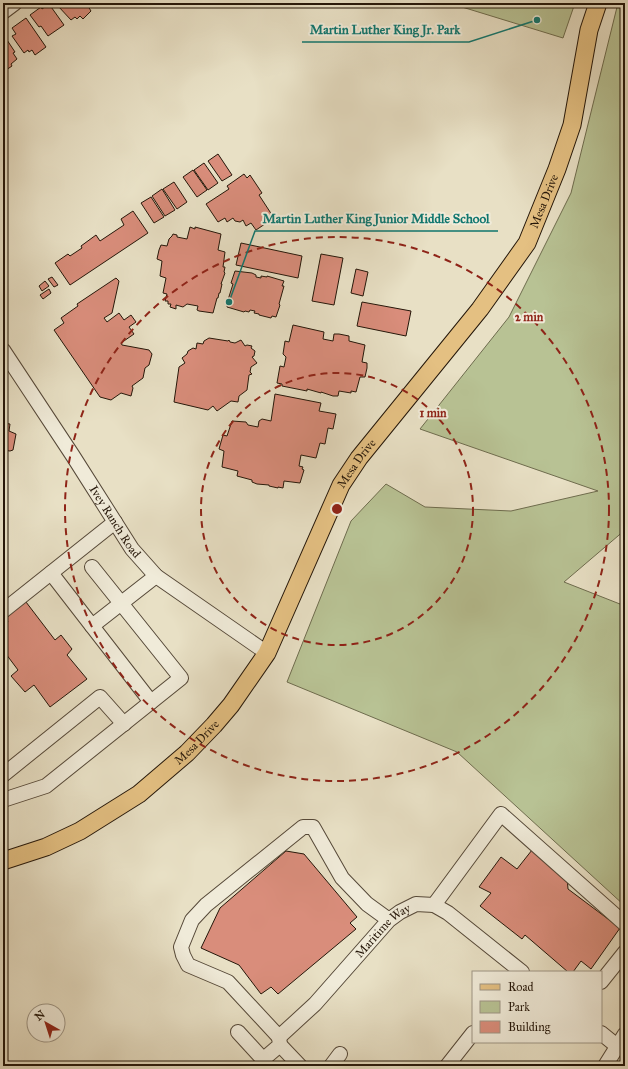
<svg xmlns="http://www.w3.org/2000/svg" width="628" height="1069" viewBox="0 0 628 1069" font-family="'IM FELL Great Primer',serif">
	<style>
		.green { fill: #b8c294; stroke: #6e6c4e }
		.building { fill: #d98d7b; stroke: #241609 }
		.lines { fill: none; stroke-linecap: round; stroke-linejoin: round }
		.minor-casing { stroke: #554838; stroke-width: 16 }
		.major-casing { stroke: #241609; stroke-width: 19 }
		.minor { stroke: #f0ebd9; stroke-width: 14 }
		.major { stroke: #e4c082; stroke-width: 17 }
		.ring { fill: none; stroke: #8f2418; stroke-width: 2; stroke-dasharray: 7 5 }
		.labels { text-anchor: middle; stroke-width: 4; stroke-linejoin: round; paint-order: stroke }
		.street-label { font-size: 12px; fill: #241609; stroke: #f0ebd9 }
		.centre { fill: #8f2418; stroke: #f0ebd9; stroke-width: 2 }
		.ring-label { font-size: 12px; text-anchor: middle; font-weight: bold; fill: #8f2418; stroke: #f0ebd9; stroke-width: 4; stroke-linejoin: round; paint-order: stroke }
		.leader { fill: none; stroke: #0f766e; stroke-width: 1.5 }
		.callout-dot { fill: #0f766e; stroke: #f0ebd9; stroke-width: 1.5 }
		.callout-label { font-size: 13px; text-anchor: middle; font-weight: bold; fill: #0f766e; stroke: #f0ebd9; stroke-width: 4; stroke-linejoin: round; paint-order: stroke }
	</style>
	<rect width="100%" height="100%" fill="#e8e0c5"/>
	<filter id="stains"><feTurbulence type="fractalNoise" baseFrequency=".005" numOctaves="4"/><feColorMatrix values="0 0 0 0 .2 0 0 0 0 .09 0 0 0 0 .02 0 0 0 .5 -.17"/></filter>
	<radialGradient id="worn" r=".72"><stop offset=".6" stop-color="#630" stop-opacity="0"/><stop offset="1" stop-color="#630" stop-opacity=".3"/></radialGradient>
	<path class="green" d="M449 3H575L563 38Z
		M618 3H625V530L564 582 625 606V906L457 752 287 682 351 521 386 484 425 507 511 511 598 491 420 429 509 317 571 193Z"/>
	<path class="building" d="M61 3H86L91 11 83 19 80 16 77 19 75 17 71 20 58 6Z
		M49 4 64 25 48 36 41 26 39 27 30 15 41 7 42 9Z
		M26 18 46 47 35 55 32 50 29 52 28 50 24 53 12 36 16 34 12 28Z
		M7 40 15 52 13 53 17 59 11 64 12 66 6 70 5 68 3 69V43Z
		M218 154 232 175 222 181 208 161Z
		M204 163 218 183 208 190 194 170Z
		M193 170 207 190 197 197 183 177Z
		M244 174 247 178 250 175 262 193 259 195 274 218 256 230 251 223 246 226 243 220 240 222 235 221 233 218 227 222 225 218 218 222 206 204 229 189 227 186Z
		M174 182 187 202 177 209 163 189Z
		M162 189 175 210 165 216 152 196Z
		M151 197 164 217 154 223 141 203Z
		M133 211 148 233 70 285 55 263 68 254 70 256 82 248 81 246 96 235 100 241 124 225 121 219Z
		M190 227 195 229V227L221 234 218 250 225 252 223 267H225L224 272 225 273 221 284H222L220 293H219L218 298H217L213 313 199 311 197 310 198 306 187 304 183 307 176 305V309L170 307 171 304H168V301H165L167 294 163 293 166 278 160 276 162 261 157 259 159 250 161 245 167 246 169 239 172 236 173 234 177 235V237L187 239Z
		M241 243 302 256 298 278 236 265Z
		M321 254 343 258 334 305 312 301Z
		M356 269 368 272 363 296 351 293Z
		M235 271 252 273 256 275V277L261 278V276L267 277V276L284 281 282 286H284L279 304 280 305 276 317 272 316 271 318 259 315V314L254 313 255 311 250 310 249 312 245 311 244 312 227 307 228 303H227L233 284 231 283Z
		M52 277 58 285 54 287 48 279Z
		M116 278 119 281 112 313 104 318 107 322 119 313 124 320 131 315 136 322 129 327 134 334 121 343 122 345 149 350 152 354 149 365 145 368 143 378 132 386 133 388 131 396 121 393 111 400 100 397 54 330 64 323 61 318 78 306 77 304Z
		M45 281 49 286 42 291 39 286Z
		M49 289 51 293 43 299 40 295Z
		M362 302 411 311 406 336 357 326Z
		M293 325 324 332 323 339 333 341 334 334H339L349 336V341L365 345 362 362 367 363V368L365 377H360L356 392 351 391V393L339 391 338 396H333L321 392V393L307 389V391L282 386V384L277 383 280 366 284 367 286 357 283 354 285 341 289 342Z
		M209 338 228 341 229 340 230 342 235 343 241 340 245 346 247 345 252 346 251 348 255 351 254 356 252 357 257 363 251 367 250 372 252 374 249 375 247 390 239 396 238 402 231 401 217 411 213 406 208 410 174 402 179 367 185 363 182 358 187 354 188 351 193 348 196 349 197 343 203 344 204 341Z
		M275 394 321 403 319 411 336 414 333 429 328 428 325 444 320 443 316 458 301 455 299 466 303 467 302 469 304 470 300 483 284 481 283 488 278 487V488L269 486V485L257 484 252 482V480L237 476 238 471 222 467 224 451 219 449 223 435 227 436 232 421 246 422 248 425 258 427 259 421 262 419 271 421Z
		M3 423 10 424 9 431 16 434 13 450 10 451 3 450Z
		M26 602 55 640 61 635 72 649 67 655 87 679 50 707 34 685 25 692 11 676 18 670 3 650V626L8 622 5 617Z
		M532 850 567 876 568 889 620 928 591 969 581 961 573 972H568L525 935 522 939 480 906 491 893 479 887 501 857 517 869Z
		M286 851 304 854 357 917 350 923 356 929 278 994 271 987 261 994 239 965 201 948 220 908Z"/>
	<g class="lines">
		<g class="minor-casing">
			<g id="minor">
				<path d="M3 12 15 3"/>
				<path id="s1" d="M3 350 73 456 132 549 156 576 267 653"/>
				<path d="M51 573 92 626 156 576"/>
				<path d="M3 611 115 522"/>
				<path d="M92 626 151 702"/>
				<path d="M3 775 100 697 124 724"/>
				<path d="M3 800 46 786 181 678 92 567"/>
				<path d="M434 905 501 814 625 924"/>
				<path id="s2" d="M389 920 367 904 342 878 313 827H303L206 905 192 920 181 947 183 955 188 965 228 982 279 1037 315 1004 389 920 400 912 416 904 434 905 448 913 522 972"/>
				<path d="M601 982 625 952"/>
				<path d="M238 1032 260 1056 266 1057 280 1045 279 1037"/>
				<path d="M601 1033 617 1046"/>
				<path d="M280 1045 300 1066"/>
				<path d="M331 1066 340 1054"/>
				<path d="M447 1066 473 1033"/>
				<path d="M605 1066 625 1034"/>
			</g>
		</g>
		<g class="major-casing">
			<g id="major">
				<path id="s3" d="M3 861 46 847 80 831 139 794 187 753 214 725 231 705 267 653 341 485 359 458 480 309 527 243 557 169 572 125 589 30 598 3"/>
			</g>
		</g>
		<use href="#minor" class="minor"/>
		<use href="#major" class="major"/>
	</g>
	<g class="ring">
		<circle cx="337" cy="509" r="136"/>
		<circle cx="337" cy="509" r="272"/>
	</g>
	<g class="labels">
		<g class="street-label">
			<text dy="4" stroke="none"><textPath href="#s3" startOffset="878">Mesa Drive</textPath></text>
			<text dy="4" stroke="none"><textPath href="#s3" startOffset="554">Mesa Drive</textPath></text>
			<text dy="4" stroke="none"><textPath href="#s1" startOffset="205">Ivey Ranch Road</textPath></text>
			<text dy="4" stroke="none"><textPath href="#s3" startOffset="230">Mesa Drive</textPath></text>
			<text dy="4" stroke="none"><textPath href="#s2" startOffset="593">Maritime Way</textPath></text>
		</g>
	</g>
	<circle cx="337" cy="509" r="6" class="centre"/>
	<g class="ring-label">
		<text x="529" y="321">2 min</text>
		<text x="433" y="417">1 min</text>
	</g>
	<path class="leader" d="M537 20L469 42H302M229 302L255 231H498"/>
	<g class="callout-dot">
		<circle cx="537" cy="20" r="4"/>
		<circle cx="229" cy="302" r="4"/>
	</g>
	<g class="callout-label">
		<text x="385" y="34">Martin Luther King Jr. Park</text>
		<text x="376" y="223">Martin Luther King Junior Middle School</text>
	</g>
	<rect width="628" height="1069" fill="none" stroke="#e8e0c5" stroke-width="16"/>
	<rect x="4" y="4" width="620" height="1061" fill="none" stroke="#241609" stroke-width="2"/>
	<rect x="8" y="8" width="612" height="1053" fill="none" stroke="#241609"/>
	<rect x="472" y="971" width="130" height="72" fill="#f0ebd9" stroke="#9e9686"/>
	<rect x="480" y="984" width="20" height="6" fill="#e4c082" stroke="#9e9686"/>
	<text x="508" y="991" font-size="12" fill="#241609">Road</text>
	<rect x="480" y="1001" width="20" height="12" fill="#b8c294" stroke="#9e9686"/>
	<text x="508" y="1011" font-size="12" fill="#241609">Park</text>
	<rect x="480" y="1021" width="20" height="12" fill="#d98d7b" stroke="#9e9686"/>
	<text x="508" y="1031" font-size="12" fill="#241609">Building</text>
	<g transform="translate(46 1023) rotate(321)"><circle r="19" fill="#f0ebd9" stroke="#9e9686"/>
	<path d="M0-3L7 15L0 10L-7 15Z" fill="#8f2418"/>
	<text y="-6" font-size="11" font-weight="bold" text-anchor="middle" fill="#241609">N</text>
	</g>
	<rect width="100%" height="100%" filter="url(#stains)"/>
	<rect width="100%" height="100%" fill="url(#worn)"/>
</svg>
